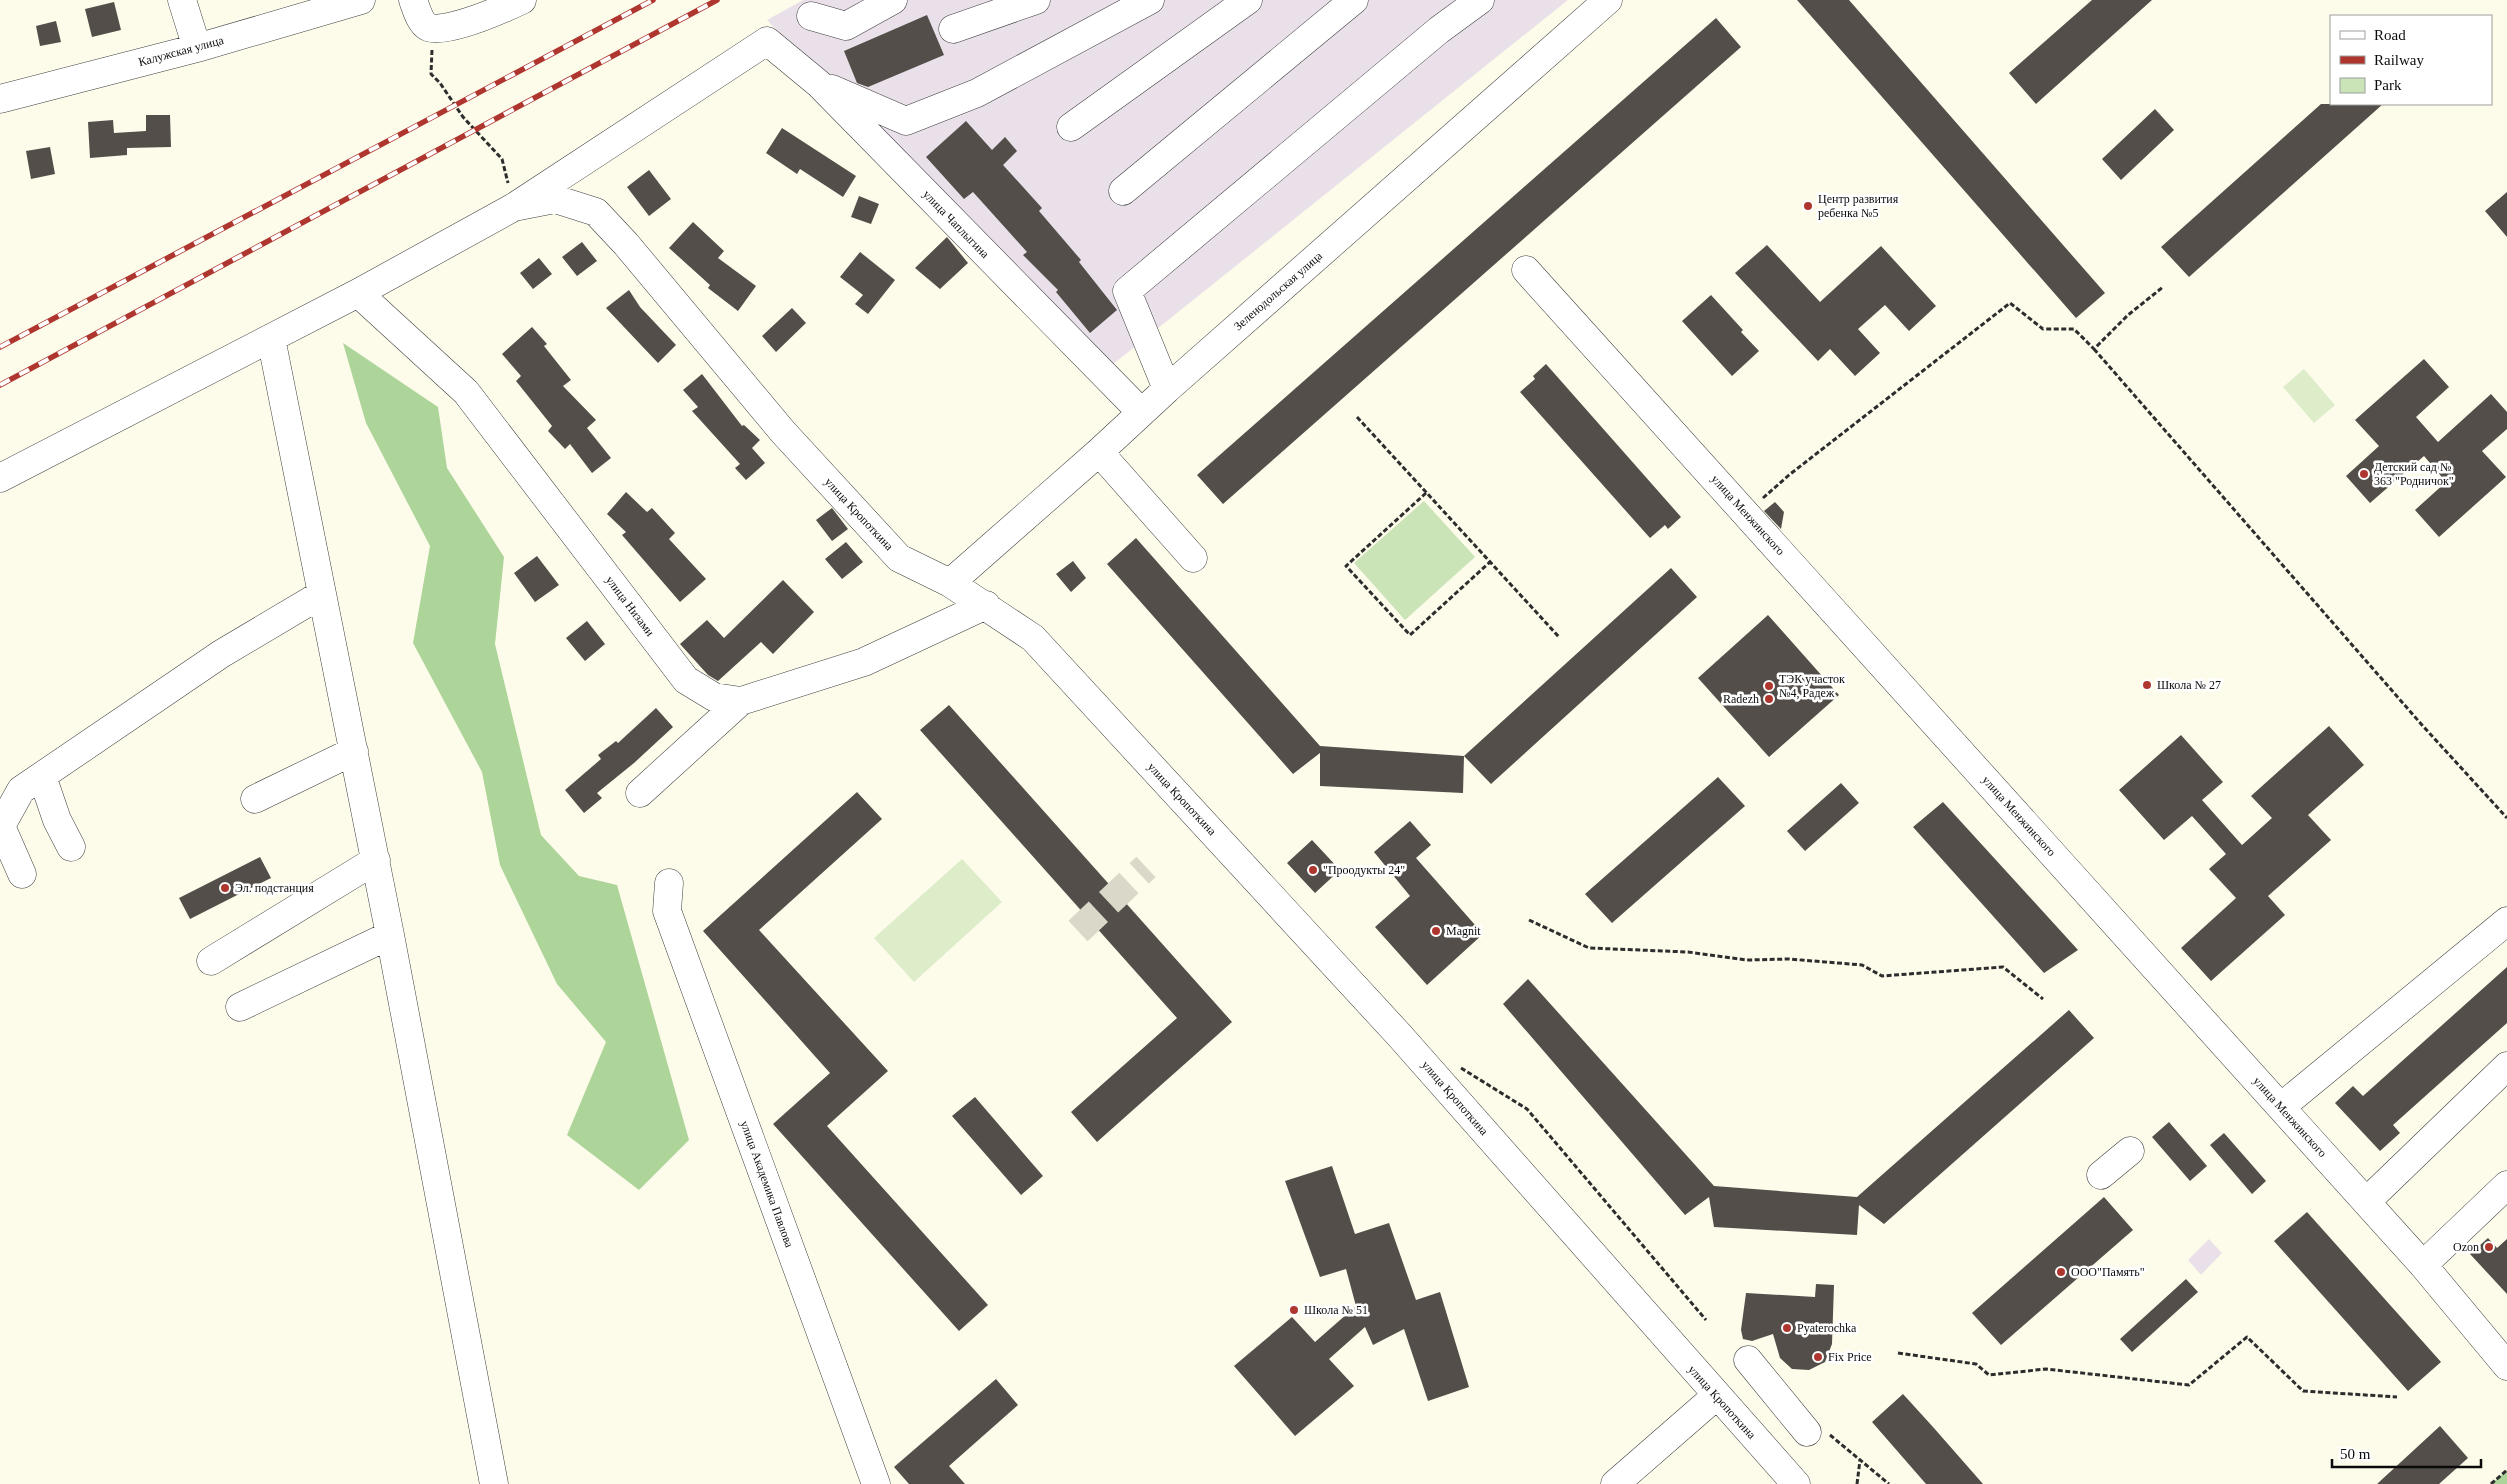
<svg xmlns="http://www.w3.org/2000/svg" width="2507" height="1484" viewBox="0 0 2507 1484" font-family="Georgia,serif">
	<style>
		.industrial { fill: #eae0ea }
		.green { fill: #cae4b8 }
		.forest { fill: #add499 }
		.pitch { fill: #ddecc9 }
		.building { fill: #534e49 }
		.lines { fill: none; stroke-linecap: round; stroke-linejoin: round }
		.minor-tunnel { stroke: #d9d8c9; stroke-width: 28; stroke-dasharray: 28 14; stroke-linecap: butt }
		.minor-casing { stroke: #3e3e3e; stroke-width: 29 }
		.path { stroke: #2d2d2d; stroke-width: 3; stroke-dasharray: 5 2.5; stroke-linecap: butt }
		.minor { stroke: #fff; stroke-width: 28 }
		.rail-casing { stroke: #af362f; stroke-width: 5.5 }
		.rail { stroke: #fff; stroke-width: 4; stroke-dasharray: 11; stroke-linecap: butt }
		.poi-dot { fill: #af362f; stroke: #fff; stroke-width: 2 }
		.labels { text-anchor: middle; stroke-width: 5; stroke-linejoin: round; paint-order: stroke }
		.street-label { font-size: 12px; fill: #0b0b0b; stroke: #fff }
		.poi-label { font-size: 12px; fill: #0b0b0b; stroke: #fff; text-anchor: start }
	</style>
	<rect width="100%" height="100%" fill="#fdfceb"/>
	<path class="industrial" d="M803 0H1568L1107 369 767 20Z
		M2209 1239 2222 1253 2201 1275 2188 1260Z"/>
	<path class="green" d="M1424 501 1475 557 1405 620 1354 563Z"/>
	<path class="forest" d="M343 343 438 407 447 468 504 557 495 644 541 835 579 876 617 885 689 1140 639 1190 567 1135 606 1042 557 984 500 865 482 772 413 643 430 546 366 423Z
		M2507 1470V1484H2491Z"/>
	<path class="pitch" d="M2304 369 2335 405 2314 423 2283 387Z
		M962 859 1002 902 914 982 874 938Z"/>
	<path class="building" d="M1797 0H1849L2105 293 2076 318Z
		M2092 0H2152L2036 104 2009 73Z
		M114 2 121 30 92 37 85 9Z
		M927 15 944 55 868 87 857 83 844 51Z
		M1716 18 1741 47 1223 504 1197 475Z
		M56 21 61 42 40 46 36 26Z
		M2321 104H2383L2189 277 2161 247Z
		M2155 109 2174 130 2121 180 2102 159Z
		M146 115H170L171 147 127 148V155L90 158 88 122 113 120 114 133 146 131Z
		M966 121 992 150 1005 137 1017 151 1003 165 1042 208 1039 211 1081 260 1079 262 1117 310 1090 333 1056 292 1058 290 1023 255 1027 252 973 192 964 199 926 157Z
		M782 128 856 176 843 197 800 169 797 174 766 153Z
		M50 147 55 174 31 179 26 151Z
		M649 170 671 199 649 216 627 187Z
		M2507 192V237L2485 211Z
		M859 196 879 204 871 224 851 217Z
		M693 222 724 251 718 258 756 286 738 311 708 288 710 285 669 248Z
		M947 237 968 263 940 289 915 268Z
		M582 242 597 261 577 276 562 257Z
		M1767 245 1820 302 1881 246 1936 306 1909 331 1885 305 1858 329 1880 353 1855 376 1830 349 1818 361 1735 273Z
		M860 252 895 280 868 314 855 304 863 295 840 277Z
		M539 258 552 274 533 289 520 273Z
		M629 290 640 307 676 345 658 363 606 308Z
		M1711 295 1743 330 1741 332 1759 351 1732 376 1682 321Z
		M792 308 806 323 776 352 762 336Z
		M532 327 547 344 544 346 571 380 563 386 596 420 587 428 611 458 592 473 570 444 565 449 548 431 552 426 516 381 521 376 502 354Z
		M2424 359 2449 387 2416 417 2438 442 2491 394 2507 412V429L2482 451 2506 477 2439 537 2415 510 2446 482 2424 456 2370 503 2346 476 2379 446 2355 420Z
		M1546 364 1681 517 1668 529 1665 525 1650 538 1520 392 1535 379 1533 376Z
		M702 374 742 426 744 425 760 440 752 448 765 463 746 480 735 468 740 464 692 411 698 407 683 390Z
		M626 492 647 512 652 508 675 533 669 539 706 579 680 602 622 535 626 532 607 514Z
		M1775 502 1784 512 1781 529 1764 511Z
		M832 508 848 529 832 541 816 520Z
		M1136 538 1320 746 1464 756 1671 568 1697 597 1491 784 1464 756 1463 793 1320 786V753L1293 774 1107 564Z
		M846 542 863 562 842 579 825 559Z
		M537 556 559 585 535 602 514 573Z
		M1073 561 1086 578 1071 592 1056 574Z
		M783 580 814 612 773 654 761 642 718 681 708 675 680 644 707 620 724 638Z
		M1768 615 1839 695 1769 757 1698 678Z
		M587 621 605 644 585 661 566 638Z
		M949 705 1232 1022 1097 1142 1071 1112 1177 1018 920 730Z
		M656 708 673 727 634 763 597 793 602 798 584 813 565 790 601 759 598 755 616 741 618 743Z
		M2329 726 2364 765 2308 815 2331 840 2268 896 2285 915 2211 981 2181 948 2236 898 2209 869 2226 854 2192 816 2164 840 2119 790 2181 735 2223 782 2202 800 2242 845 2272 818 2251 796Z
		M1718 777 1745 806 1612 923 1585 894Z
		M1841 783 1859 803 1805 851 1787 831Z
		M857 792 882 819 759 930 888 1071 827 1126 988 1305 959 1331 773 1124 830 1073 703 931Z
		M1943 802 2078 950 2044 973 1913 827Z
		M1410 821 1431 845 1416 858 1483 934 1427 985 1375 927 1410 896 1374 852Z
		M1312 840 1340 870 1315 893 1287 863Z
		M260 857 271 878 190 919 179 898Z
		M2507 967V1023L2393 1125 2400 1133 2380 1151 2335 1103 2353 1086 2363 1096Z
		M1528 979 1714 1186 1857 1197 2069 1010 2094 1038 1884 1224 1859 1205 1857 1235 1714 1227 1709 1197 1685 1215 1503 1004Z
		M975 1097 1043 1176 1021 1195 952 1116Z
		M2169 1122 2207 1166 2190 1181 2152 1137Z
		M2224 1133 2266 1181 2252 1194 2210 1145Z
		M1332 1166 1355 1234 1389 1223 1416 1300 1440 1292 1469 1387 1428 1401 1404 1329 1373 1345 1365 1327 1329 1359 1354 1386 1295 1436 1234 1366 1292 1317 1315 1342 1356 1306 1346 1269 1320 1277 1285 1181Z
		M2104 1197 2133 1230 2001 1345 1972 1313Z
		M2307 1212 2441 1362 2408 1391 2274 1241Z
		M2488 1238 2497 1248 2507 1239V1294L2470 1254Z
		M2186 1279 2198 1292 2132 1352 2120 1339Z
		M1816 1284 1834 1285 1832 1344 1825 1362 1809 1370 1792 1369 1780 1358 1773 1334 1752 1341 1743 1339 1741 1330 1746 1293 1815 1297Z
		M996 1379 1018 1405 949 1466 965 1484H909L894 1467Z
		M1903 1394 1933 1427 1983 1484H1926L1872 1422Z
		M2440 1426 2468 1458 2439 1484H2377Z"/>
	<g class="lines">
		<path class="minor-tunnel" d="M1078 931 1146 867"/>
		<g class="minor-casing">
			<path id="minor" d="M182 0 197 48
				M413 0C416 8 420 23 428 27 445 35 505 8 522 0
				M811 16 846 26 893 0
				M953 29 1036 0
				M832 89 906 121 977 93 1150 0
				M0 99 197 48 361 0
				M1071 127 1248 0
				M1123 191 1354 0
				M514 207 555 199 596 212 626 244 783 432 899 558 950 583 1033 638 1400 1036 1796 1484
				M1526 270 2423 1265 2507 1366
				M358 293 466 392 686 680 714 697 741 701 864 662 986 605
				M271 338 390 935 494 1484
				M1167 389 1127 291 1439 30 1480 0
				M1099 452 1193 558
				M0 478 358 293 514 207 767 41 819 84 1141 412
				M950 583 1099 452 1167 389 1608 0
				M42 776 57 820 71 847
				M640 793 741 701
				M255 799 354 751
				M22 874 1 826 21 790 221 654 322 594
				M669 883 667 911 876 1484
				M211 961 376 860
				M240 1007 390 935
				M2281 1107 2507 921
				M2101 1175 2130 1151
				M2366 1202 2507 1066
				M2423 1265 2507 1185
				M1748 1360 1807 1432
				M1615 1484 1716 1396"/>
		</g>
		<path class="path" d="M432 50 431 74 440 83 463 117 502 159 508 183
			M2094 349 2422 725 2507 818
			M1357 417 1559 637
			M1426 493 1346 566 1410 635 1490 562
			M1763 498 1789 475 2010 303 2043 329H2074L2094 349 2128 315 2163 287
			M1529 920 1589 948 1688 952 1747 960 1789 959 1862 965 1882 976 2003 967 2043 999
			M1461 1068 1527 1109 1706 1320
			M1898 1353 1976 1364 1989 1375 2046 1369 2189 1385 2247 1337 2303 1391 2397 1397
			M1830 1435 1889 1484
			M1857 1484 1860 1460
			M2491 1484 2507 1470"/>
		<use href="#minor" class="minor"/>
		<g class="rail-casing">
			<path id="rail" d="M0 347 653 0
				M0 385 717 0"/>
		</g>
		<use href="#rail" class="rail"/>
	</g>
	<g class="poi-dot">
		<circle cx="1808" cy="206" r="5"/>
		<circle cx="2364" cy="474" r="5"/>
		<circle cx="2147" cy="685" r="5"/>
		<circle cx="1769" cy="686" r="5"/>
		<circle cx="1769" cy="699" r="5"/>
		<circle cx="1313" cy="870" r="5"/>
		<circle cx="225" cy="888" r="5"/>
		<circle cx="1436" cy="931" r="5"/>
		<circle cx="2489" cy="1247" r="5"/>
		<circle cx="2061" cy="1272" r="5"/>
		<circle cx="1294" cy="1310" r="5"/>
		<circle cx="1787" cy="1328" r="5"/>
		<circle cx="1818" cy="1357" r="5"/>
	</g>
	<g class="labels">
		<g class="street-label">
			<text transform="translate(181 51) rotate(-15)" y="4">Калужская улица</text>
			<text transform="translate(956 224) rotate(46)" y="4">улица Чаплыгина</text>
			<text transform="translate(1278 291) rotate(-41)" y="4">Зеленодольская улица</text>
			<text transform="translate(859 514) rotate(47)" y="4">улица Кропоткина</text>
			<text transform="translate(1748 515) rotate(48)" y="4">улица Менжинского</text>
			<text transform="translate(630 606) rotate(53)" y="4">улица Низами</text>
			<text transform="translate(1182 799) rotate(47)" y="4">улица Кропоткина</text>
			<text transform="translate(2019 816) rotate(48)" y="4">улица Менжинского</text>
			<text transform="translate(1455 1098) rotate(49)" y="4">улица Кропоткина</text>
			<text transform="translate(2290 1117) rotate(48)" y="4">улица Менжинского</text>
			<text transform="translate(767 1184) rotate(70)" y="4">улица Академика Павлова</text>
			<text transform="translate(1722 1402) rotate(48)" y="4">улица Кропоткина</text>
		</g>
		<g class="poi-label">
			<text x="1818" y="203">Центр развития<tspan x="1818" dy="14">ребенка №5</tspan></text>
			<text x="2374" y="471">Детский сад №<tspan x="2374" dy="14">363 "Родничок"</tspan></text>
			<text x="1779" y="683">ТЭК участок<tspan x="1779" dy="14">№4, Радеж</tspan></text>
			<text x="2157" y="689">Школа № 27</text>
			<text x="1759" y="703" text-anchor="end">Radezh</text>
			<text x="1323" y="874">"Проодукты 24"</text>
			<text x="235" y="892">Эл. подстанция</text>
			<text x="1446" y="935">Magnit</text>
			<text x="2479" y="1251" text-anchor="end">Ozon</text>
			<text x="2071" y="1276">ООО"Память"</text>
			<text x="1304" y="1314">Школа № 51</text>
			<text x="1797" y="1332">Pyaterochka</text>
			<text x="1828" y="1361">Fix Price</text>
		</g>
	</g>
	<rect x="2330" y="15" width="162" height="90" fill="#ffffff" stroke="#9d9d9d"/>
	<rect x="2340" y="31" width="25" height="8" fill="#ffffff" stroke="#9d9d9d"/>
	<text x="2374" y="40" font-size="15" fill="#0b0b0b">Road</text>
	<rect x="2340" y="56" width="25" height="8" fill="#af362f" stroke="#9d9d9d"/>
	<text x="2374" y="65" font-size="15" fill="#0b0b0b">Railway</text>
	<rect x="2340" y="78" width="25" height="15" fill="#cae4b8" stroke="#9d9d9d"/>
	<text x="2374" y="90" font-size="15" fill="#0b0b0b">Park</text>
	<path d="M2332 1459v8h149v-8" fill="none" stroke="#0b0b0b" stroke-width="2.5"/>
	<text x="2340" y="1459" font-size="15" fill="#0b0b0b" stroke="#ffffff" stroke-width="4" paint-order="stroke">50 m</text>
</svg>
